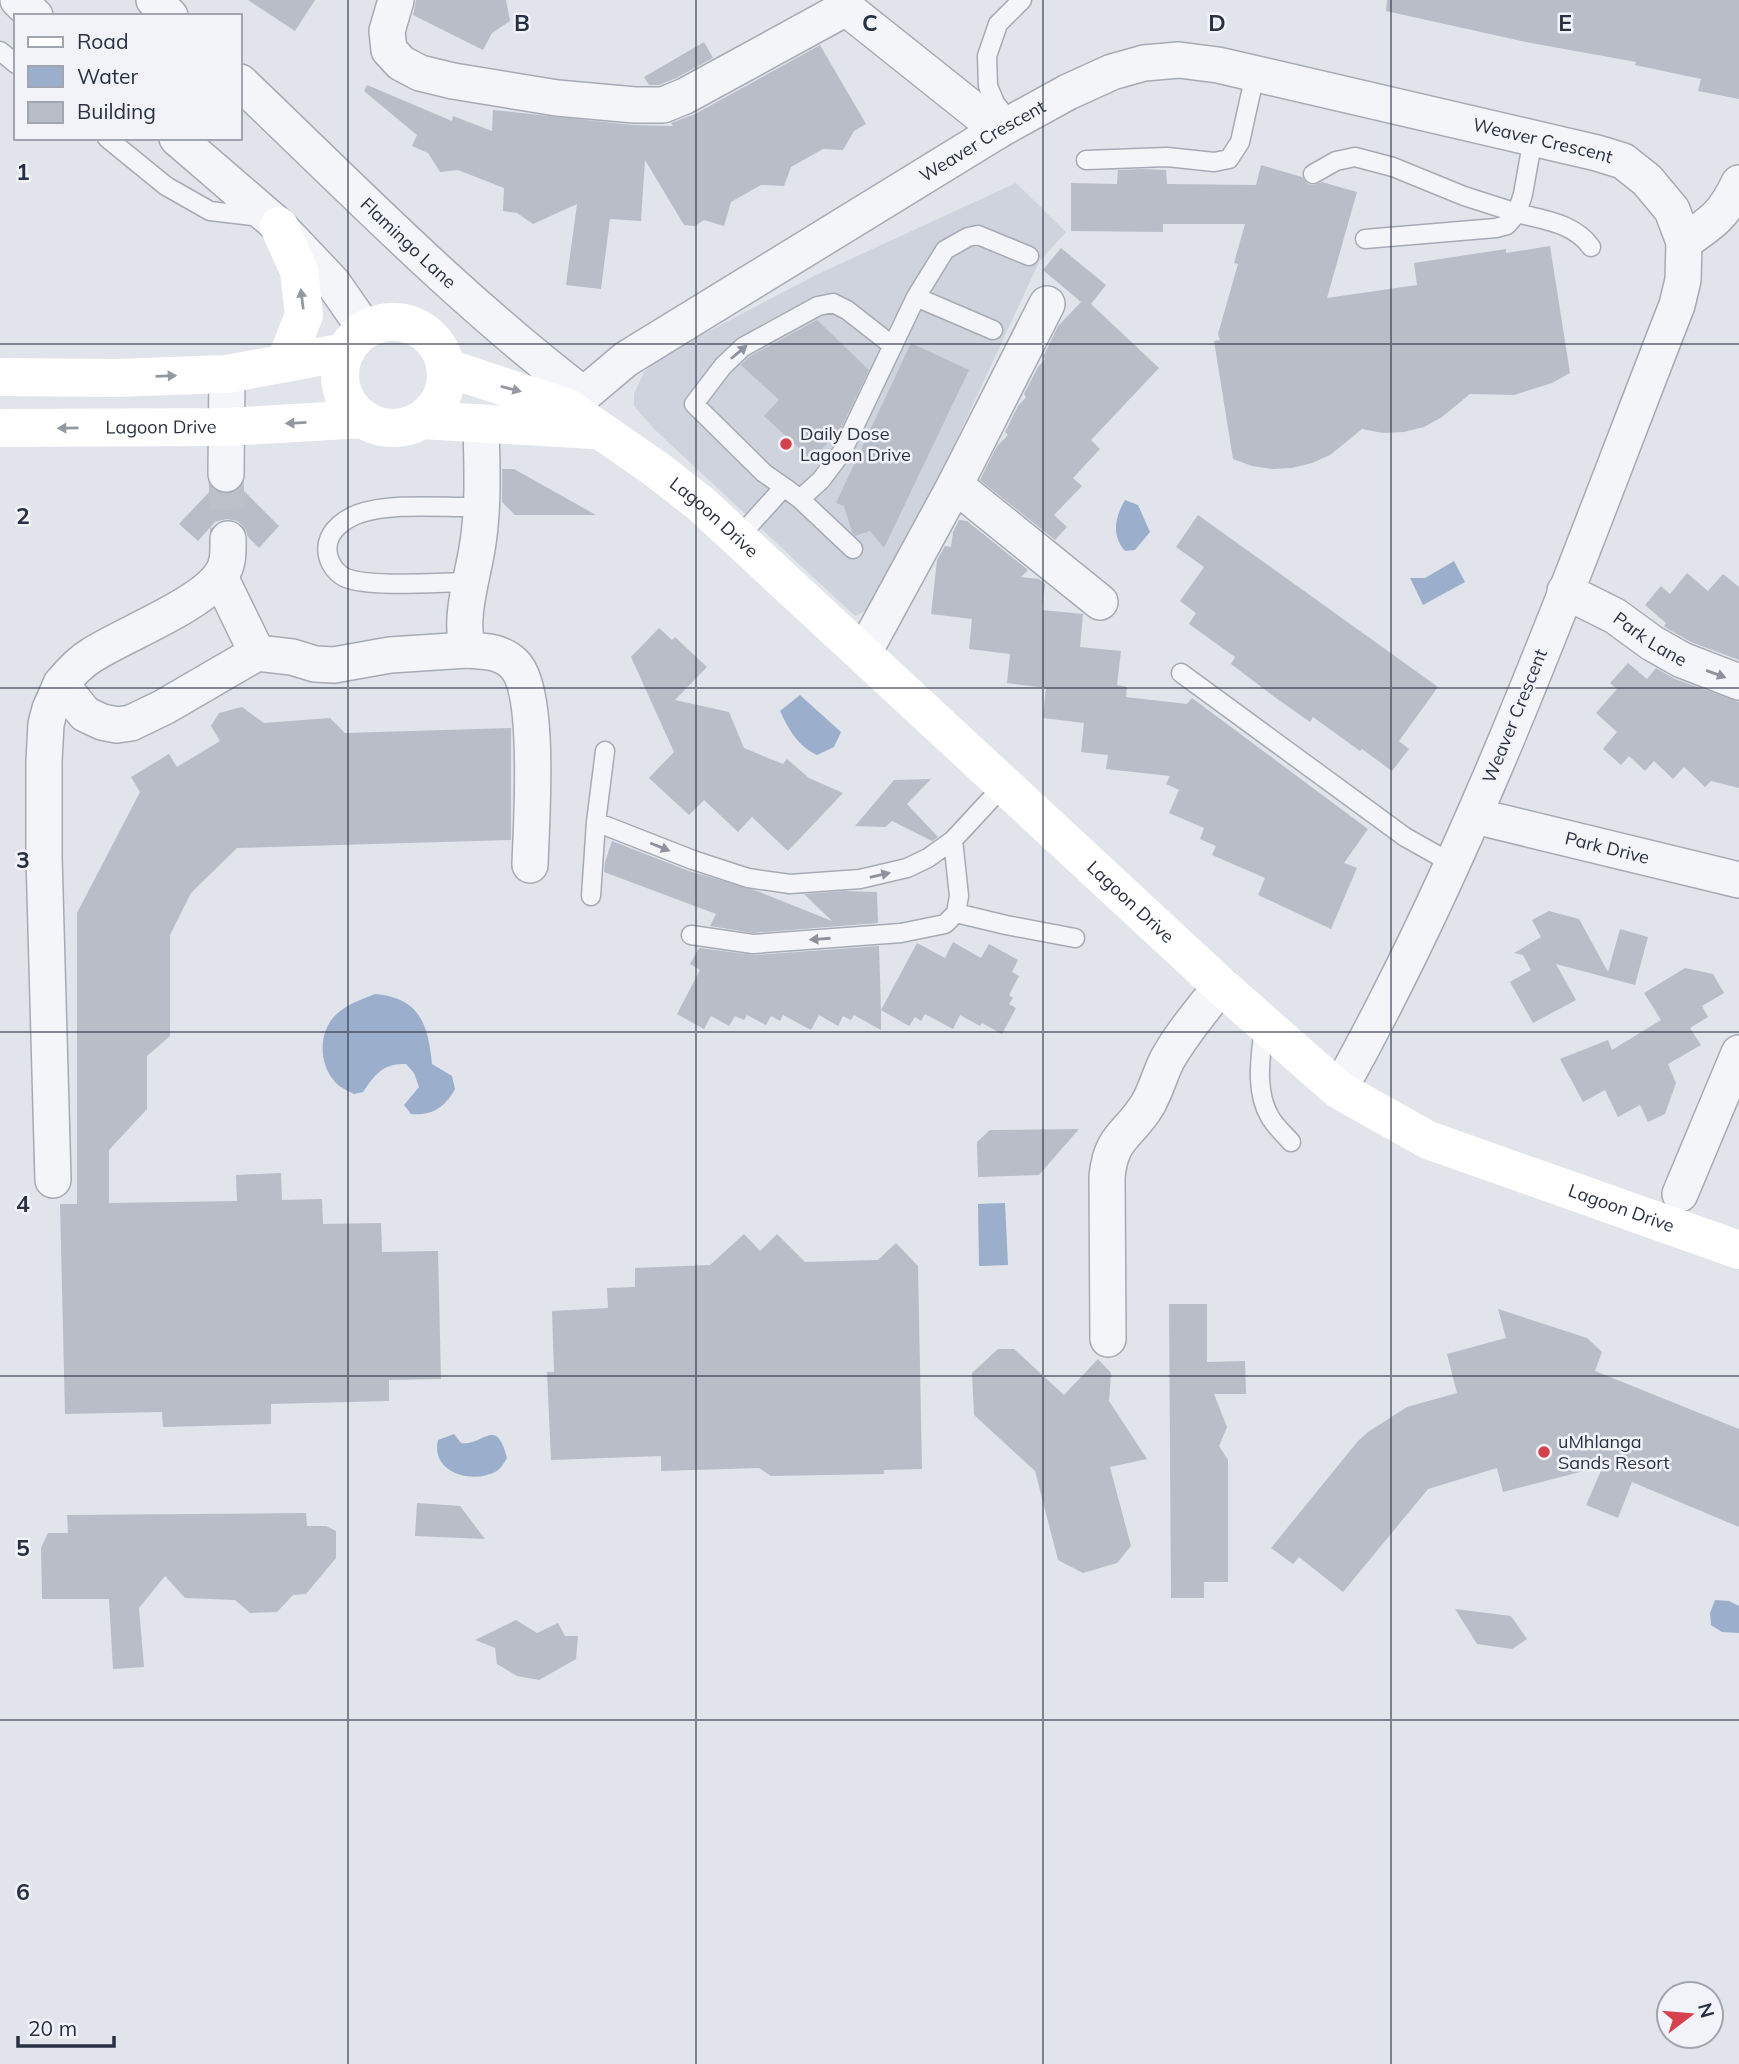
<svg xmlns="http://www.w3.org/2000/svg" width="1739" height="2064" viewBox="0 0 1739 2064" font-family="Mulish,sans-serif">
	<style>
		.built { fill: #cfd3dd }
		.water { fill: #9bafcc }
		.building { fill: #b8bdc8 }
		.lines { fill: none; stroke-linecap: round; stroke-linejoin: round }
		.street-tunnel { stroke: #bcc0c9; stroke-width: 35; stroke-dasharray: 35 18; stroke-linecap: butt }
		.lane-casing { stroke: #a6aab5; stroke-width: 21 }
		.street-casing { stroke: #a6aab5; stroke-width: 38 }
		.lane { stroke: #f4f5f8; stroke-width: 18 }
		.street { stroke: #f4f5f8; stroke-width: 35 }
		.secondary { stroke: #fff; stroke-width: 38 }
		.oneway { fill: #9498a1 }
		.oneway2 { fill: #8e929e }
		.grid { fill: none; stroke: #283043; stroke-width: 2; stroke-opacity: 0.55 }
		.poi-dot { fill: #d5414d; stroke: #f1f3f8; stroke-width: 2.5 }
		.labels { text-anchor: middle; stroke-width: 5; stroke-linejoin: round; paint-order: stroke }
		.street-label { font-size: 18px; fill: #283043; stroke: #f1f3f8 }
		.poi-label { font-size: 18px; fill: #283043; stroke: #f1f3f8; text-anchor: start }
		.grid-label { font-size: 23px; text-anchor: middle; font-weight: bold; fill: #283043; stroke: #f1f3f8; stroke-width: 5; stroke-linejoin: round; paint-order: stroke }
	</style>
	<rect width="100%" height="100%" fill="#e1e4ea"/>
	<path class="built" d="M1016 183 1066 232 1039 262 881 603 855 616 654 429 634 406V394L644 372 665 354 816 275Z"/>
	<path class="water" d="M1125 500 1138 505 1150 532 1135 550 1125 551C1111 535 1115 517 1125 500Z
		M1454 561 1465 582 1423 605 1410 578H1425Z
		M800 695 841 732 834 747 817 755C798 746 789 730 780 711Z
		M375 994C420 998 428 1024 432 1064L452 1076 455 1089C445 1107 433 1116 411 1114L404 1105 419 1087 414 1073 406 1064C384 1063 375 1074 363 1092L354 1094C348 1091 339 1087 335 1082 320 1065 318 1038 332 1019 342 1006 360 1000 375 994Z
		M1005 1203 1008 1265 979 1266 978 1204Z
		M454 1434 461 1443C484 1446 496 1415 507 1458 504 1463 501 1468 497 1471 473 1485 430 1473 438 1440Z
		M1715 1600 1729 1601 1739 1606V1633L1722 1632 1711 1625 1710 1613Z"/>
	<path class="building" d="M248 0H315L295 31Z
		M416 0H506L510 21 492 33 483 50 413 15Z
		M1387 0H1739V99L1698 91 1701 79 1635 65 1636 62 1531 43 1386 11Z
		M704 42 713 58 676 78 659 85H649L644 77Z
		M820 45 866 124 854 131 843 150 823 149 791 167 784 186 761 185 731 202 724 226 704 220 695 226 684 225 645 160 641 221 610 219 601 289 566 285 577 204 533 224 517 213 503 211 504 188 458 170 440 172 428 153 412 146 417 135 364 91 367 85 452 121 453 116 492 131 493 110 633 125 673 126 671 123 695 114Z
		M1261 165 1302 177 1308 184 1314 185 1322 182 1357 192 1327 298 1417 285 1414 263 1506 249V253L1550 246 1570 373 1552 383 1514 395 1470 394 1442 417 1424 427 1404 432 1383 433 1362 429 1330 455 1312 463 1292 468 1272 469 1252 466 1233 459 1214 341 1220 340 1218 334 1238 264 1234 263 1245 224H1163V232L1071 231V183L1117 184 1118 170 1142 169 1166 170 1167 184 1256 185Z
		M1061 248 1106 285 1091 304 1159 368 1091 440 1100 449 1073 478 1082 486 1054 515 1067 527 1055 540 980 480 997 446 1008 435 1005 432 1018 406 1026 397 1024 394 1038 367 1045 359 1043 357 1058 326 1081 302 1043 270Z
		M817 320 869 370 841 428 812 460 764 416 779 400 741 365 749 357Z
		M911 343 969 370 884 548 870 531 855 536 852 532 844 506 836 503Z
		M502 469H514L596 515H515L502 502Z
		M240 487 279 526 259 548 248 537 245 528 237 521 227 519 215 522 198 541 179 524 213 488 226 494 235 492Z
		M1198 515 1438 687 1399 741 1409 749 1392 771 1362 749 1360 751 1313 717 1310 722 1276 698 1231 664 1235 657 1189 624 1196 613 1180 601 1204 567 1176 547Z
		M959 520 967 521 1028 570 1021 577 1039 579 1045 584 1042 610 1083 614 1080 647 1121 651 1117 685 1127 687 1126 697 1187 704 1192 698 1368 829 1344 863 1357 868 1331 929 1258 895 1265 878 1212 855 1216 846 1200 839 1204 828 1169 813 1179 790 1166 784 1170 776 1106 769 1108 755 1081 752 1084 723 1043 718 1046 688 1007 683 1010 654 969 649 972 619 931 614 937 560 945 546 951 547 953 532Z
		M1687 573 1708 591 1723 574 1739 587V660L1691 642 1668 629 1664 626 1666 623 1645 605 1661 586 1670 594Z
		M659 628 672 640 675 637 707 667 675 700 729 712 744 748 783 764 787 759 809 778 843 793 788 851 752 817 738 832 704 800 689 815 649 778 674 752 631 657Z
		M1628 663 1647 679 1656 668 1675 679 1739 702V788L1711 781 1705 787 1684 767 1673 779 1654 761 1645 771 1629 756 1621 765 1603 749 1617 732 1596 713 1617 689 1610 683Z
		M242 707 264 723 330 718 345 733 511 728V840L237 848 191 893 170 935V1036L147 1056V1109L109 1150V1203L237 1201 236 1175 281 1173 282 1200 322 1199 323 1224 381 1223 382 1252 438 1251 441 1379 389 1380V1401L271 1404V1424L163 1427 162 1412 65 1414 60 1204H77V913L140 792 131 777 169 754 177 767 220 741 211 726 219 713Z
		M931 779 907 804 938 837 932 841 892 821 885 827 855 826 894 780Z
		M612 841 689 871 757 891 832 921 804 894 845 891 877 892 878 923 753 933 710 926 716 914 604 872 605 862Z
		M1549 911 1579 919 1608 972 1620 929 1648 937 1635 985 1556 964 1576 1000 1533 1023 1510 982 1531 970 1523 955 1514 953 1541 937 1532 920Z
		M953 942 981 958 989 944 1018 960 1012 972 1019 976 1009 995 1013 998 1009 1004 1016 1008 1002 1034 982 1023 980 1026 960 1015 953 1029 925 1014 921 1021 915 1017 909 1026 881 1010V1030L854 1015 851 1020 843 1016 838 1026 819 1015 811 1030 783 1015 780 1021 771 1016 766 1025 747 1015 744 1020 735 1016 729 1026 711 1016 704 1029 677 1014 700 970 690 964 699 948 754 955 879 946 881 1010 917 943 945 958Z
		M1685 968 1713 974 1724 993 1702 1006 1708 1017 1690 1028 1701 1045 1668 1064 1676 1083 1665 1114 1648 1122 1640 1105 1618 1117 1605 1090 1583 1102 1560 1059 1608 1040 1612 1050 1661 1020 1644 993Z
		M1079 1129 1039 1175 978 1177 977 1142 990 1130Z
		M744 1234 760 1251 777 1234 805 1262 878 1260 896 1243 918 1266 922 1469 884 1470V1474L771 1476 759 1468 661 1471V1456L551 1460 547 1372H554L552 1311 608 1308 607 1288 635 1287V1268L710 1265Z
		M1169 1304H1207V1362L1245 1361 1246 1394H1214L1227 1427 1219 1446 1228 1460V1582H1204V1598H1171Z
		M1498 1309 1587 1338 1602 1352 1595 1371 1739 1429V1527L1632 1482 1618 1518 1586 1505 1603 1466 1503 1492 1497 1468 1428 1489 1343 1592 1299 1557 1293 1564 1271 1548 1358 1441 1368 1432 1407 1407 1457 1393 1447 1354 1506 1338Z
		M998 1349H1014L1064 1395 1098 1359 1111 1373 1109 1401 1147 1459 1110 1467 1131 1546 1117 1563 1083 1573 1058 1560 1035 1471 974 1415 972 1373Z
		M417 1503 460 1506 485 1539 415 1536Z
		M306 1513 307 1526H326L336 1531V1558L306 1594 293 1595 277 1612 250 1613 235 1600 185 1598 165 1576 139 1608 144 1667 113 1669 109 1599H42L41 1548 48 1533H68L67 1515Z
		M1455 1609 1511 1616 1527 1639 1512 1649 1477 1644Z
		M516 1620 537 1633 558 1623 565 1636H578L576 1659 539 1680 517 1676 497 1664 495 1648 475 1640Z"/>
	<g class="lines">
		<path class="street-tunnel" d="M226 474 228 539"/>
		<g class="lane-casing">
			<path id="lane" d="M0 51 16 64
				M1011 123 995 103 988 86 987 56 998 24 1022 0
				M107 138 166 186 210 211 260 217
				M1533 138 1523 194 1517 213C1544 220 1574 223 1591 247
				M1086 160 1167 157 1214 162 1229 159 1240 142 1255 74
				M1313 174 1336 161 1355 157 1393 167 1464 196 1517 213 1507 225 1496 228 1365 239
				M916 297 993 330
				M784 487 800 499 821 480 842 452 916 297 945 250 968 237 978 235 1029 256
				M800 499 853 549
				M738 538 784 487 764 473 694 404 723 366 743 347 818 306 833 303 847 310 893 346
				M470 582C440 582 372 588 346 578 333 572 325 557 328 543 331 529 345 519 358 514 393 502 444 508 481 507
				M1181 673 1405 837 1453 864
				M596 822 693 860 748 878 790 884 860 879 907 868 928 858 953 840 1004 785
				M591 896 596 822 605 751
				M956 913 1006 925 1075 938
				M691 935 753 944 901 933 945 924 956 913 959 896 953 840
				M1264 1025C1261 1055 1254 1090 1270 1117 1275 1126 1284 1134 1291 1142"/>
		</g>
		<g class="street-casing">
			<g id="street">
				<path d="M18 0 35 16"/>
				<path d="M154 0 170 16"/>
				<path d="M396 0 387 31 389 50 401 63 420 73 453 81 557 98 635 105H663L685 96 846 8 999 130"/>
				<path id="s1" d="M240 82C352 189 461 301 584 395"/>
				<path d="M177 138 279 226 333 283 365 329"/>
				<path d="M1684 242C1713 222 1724 215 1739 183"/>
				<path id="s2" d="M550 427 568 408 626 359 999 130 1068 92 1112 72 1144 63 1179 60 1218 65 1597 153 1623 161 1647 180 1672 210 1684 242 1683 280 1677 305C1573 571 1478 841 1339 1090"/>
				<path d="M226 474 227 374"/>
				<path d="M955 485 1100 602"/>
				<path d="M228 539C228 552 229 564 221 575 201 605 125 634 92 655 80 662 70 673 61 684L85 714 102 722 117 725 131 723 164 707 257 653 292 657 315 664 334 665 390 655 467 650C460 614 471 584 477 549 484 508 482 466 481 425"/>
				<path d="M220 577 257 653"/>
				<path id="s3" d="M1565 591 1615 616 1652 643 1682 660 1739 682"/>
				<path d="M467 650C483 651 500 651 513 663 542 689 531 824 530 865"/>
				<path d="M863 654 955 485 1047 304"/>
				<path id="s4" d="M1475 816 1739 880"/>
				<path d="M53 1180 44 856V761L46 724 50 709 61 684"/>
				<path d="M1680 1194 1739 1053"/>
				<path d="M1108 1339 1107 1177C1111 1135 1129 1136 1148 1104 1156 1090 1160 1074 1167 1060 1182 1033 1202 1010 1221 986"/>
			</g>
		</g>
		<use href="#lane" class="lane"/>
		<use href="#street" class="street"/>
		<g class="secondary">
			<path d="M279 226 299 271 304 315 285 363"/>
			<circle cx="393" cy="375" r="53"/>
			<path id="s5" d="M447 368 568 408 656 469 701 504 1221 986 1339 1090 1428 1140 1739 1250"/>
			<path d="M0 377 116 378 227 374 345 352"/>
			<path d="M422 420 593 430"/>
			<path id="s6" d="M0 428 226 427 364 419"/>
		</g>
	</g>
	<defs><path id="oneway-solid" d="M-6-.8H1V-3.2L6.5 0L1 3.2V.8H-6Z" transform="scale(1.75)"/></defs>
	<g class="oneway">
		<use href="#oneway-solid" transform="translate(302 299) rotate(-97)"/>
		<use href="#oneway-solid" transform="translate(166 376) rotate(-2)"/>
		<use href="#oneway-solid" transform="translate(511 389) rotate(14)"/>
		<use href="#oneway-solid" transform="translate(296 423) rotate(177)"/>
		<use href="#oneway-solid" transform="translate(68 428) rotate(179)"/>
	</g>
	<g class="oneway2">
		<use href="#oneway-solid" transform="translate(739 352) rotate(-40)"/>
		<use href="#oneway-solid" transform="translate(1716 674) rotate(20)"/>
		<use href="#oneway-solid" transform="translate(660 847) rotate(22)"/>
		<use href="#oneway-solid" transform="translate(880 875) rotate(-13)"/>
		<use href="#oneway-solid" transform="translate(820 939) rotate(176)"/>
	</g>
	<path class="grid" d="M348 0V2064M696 0V2064M1043 0V2064M1391 0V2064M0 344H1739M0 688H1739M0 1032H1739M0 1376H1739M0 1720H1739"/>
	<g class="poi-dot">
		<circle cx="786" cy="444" r="7"/>
		<circle cx="1544" cy="1452" r="7"/>
	</g>
	<g class="labels">
		<g class="street-label">
			<text dy="6" stroke="none"><textPath href="#s2" startOffset="1108">Weaver Crescent</textPath></text>
			<text dy="6" stroke="none"><textPath href="#s2" startOffset="520">Weaver Crescent</textPath></text>
			<text dy="6" stroke="none"><textPath href="#s1" startOffset="233">Flamingo Lane</textPath></text>
			<text dy="6" stroke="none"><textPath href="#s6" startOffset="161">Lagoon Drive</textPath></text>
			<text dy="6" stroke="none"><textPath href="#s5" startOffset="310">Lagoon Drive</textPath></text>
			<text dy="6" stroke="none"><textPath href="#s3" startOffset="98">Park Lane</textPath></text>
			<text transform="translate(1515 716) rotate(-68)" y="6">Weaver Crescent</text>
			<text dy="6" stroke="none"><textPath href="#s4" startOffset="136">Park Drive</textPath></text>
			<text dy="6" stroke="none"><textPath href="#s5" startOffset="877">Lagoon Drive</textPath></text>
			<text dy="6" stroke="none"><textPath href="#s5" startOffset="1465">Lagoon Drive</textPath></text>
		</g>
		<g class="poi-label">
			<text x="800" y="440">Daily Dose<tspan x="800" dy="21">Lagoon Drive</tspan></text>
			<text x="1558" y="1448">uMhlanga<tspan x="1558" dy="21">Sands Resort</tspan></text>
		</g>
	</g>
	<g class="grid-label">
		<text x="522" y="31">B</text>
		<text x="870" y="31">C</text>
		<text x="1217" y="31">D</text>
		<text x="1565" y="31">E</text>
		<text x="23" y="180">1</text>
		<text x="23" y="524">2</text>
		<text x="23" y="868">3</text>
		<text x="23" y="1212">4</text>
		<text x="23" y="1556">5</text>
		<text x="23" y="1900">6</text>
	</g>
	<rect x="14" y="14" width="228" height="126" fill="#f1f3f8" stroke="#a1a5b0" stroke-width="2"/>
	<rect x="28" y="37" width="35" height="10" fill="#ffffff" stroke="#a1a5b0" stroke-width="2"/>
	<text x="77" y="49" font-size="21" fill="#283043">Road</text>
	<rect x="28" y="66" width="35" height="21" fill="#9bafcc" stroke="#a1a5b0" stroke-width="2"/>
	<text x="77" y="84" font-size="21" fill="#283043">Water</text>
	<rect x="28" y="102" width="35" height="21" fill="#b8bdc8" stroke="#a1a5b0" stroke-width="2"/>
	<text x="77" y="119" font-size="21" fill="#283043">Building</text>
	<g transform="translate(1690 2015) rotate(74)"><circle r="33" fill="#f1f3f8" stroke="#a1a5b0" stroke-width="2"/>
	<path d="M0-5L12 26L0 18L-12 26Z" fill="#d5414d"/>
	<text y="-10" font-size="19" font-weight="bold" text-anchor="middle" fill="#283043">N</text>
	</g>
	<path d="M18 2036v10h96v-10" fill="none" stroke="#283043" stroke-width="3.5"/>
	<text x="28" y="2036" font-size="21" fill="#283043" stroke="#f1f3f8" stroke-width="5" paint-order="stroke">20 m</text>
</svg>
